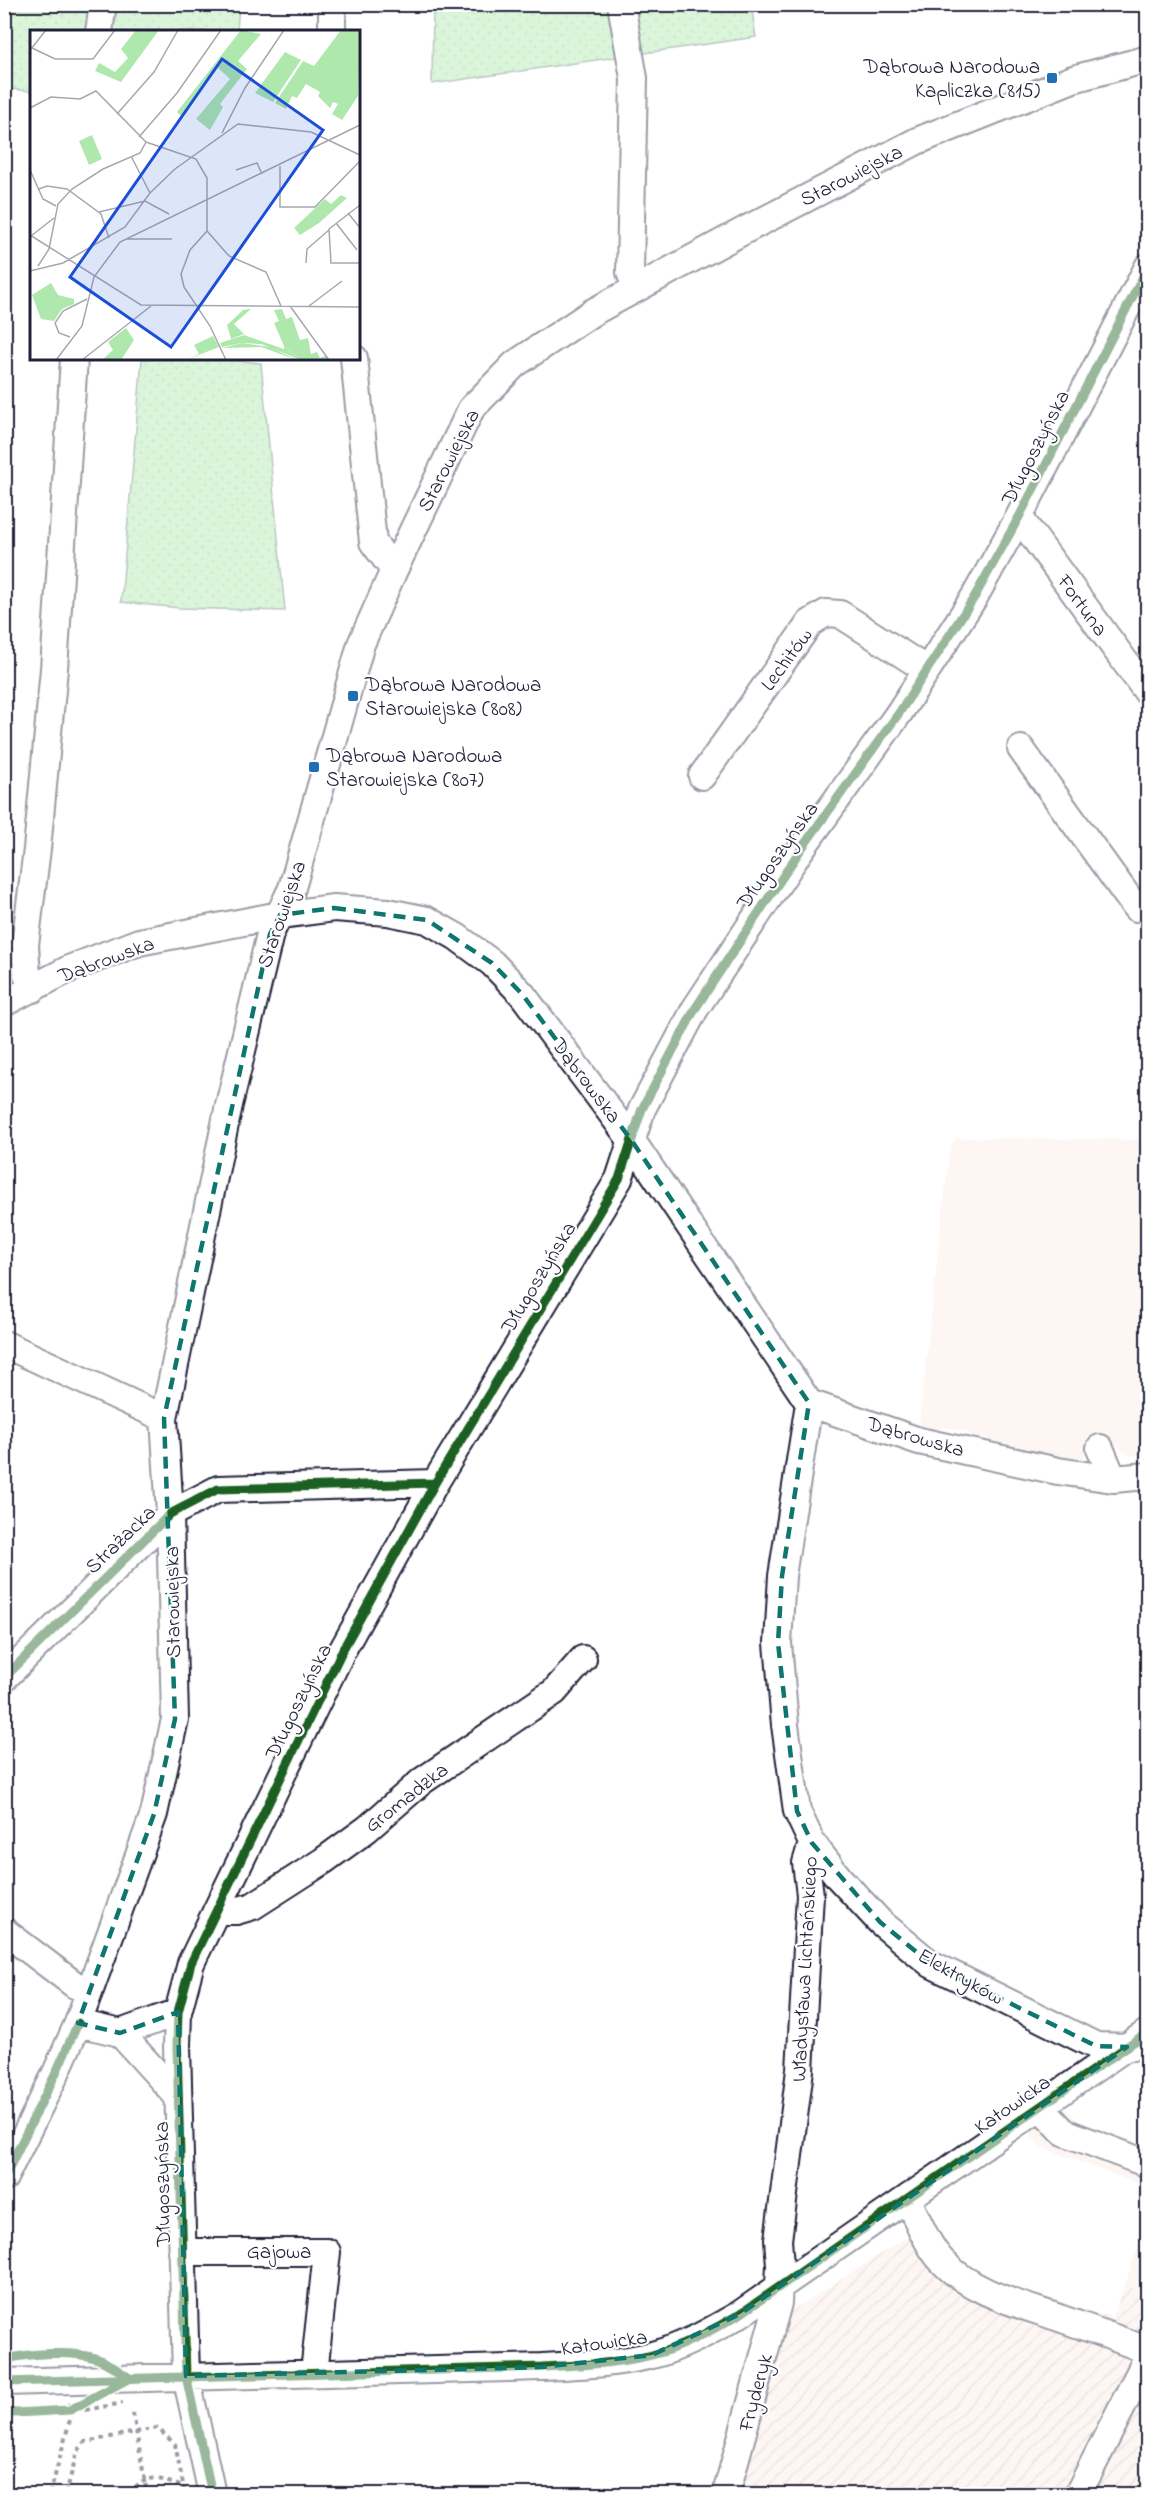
<svg xmlns="http://www.w3.org/2000/svg" width="1152" height="2499" viewBox="0 0 1152 2499" font-family="'Indie Flower',sans-serif">
	<style>
		.built { fill: #faeae4 }
		.industrial { fill: url(#industrial-furrows) }
		.green { fill: url(#green-dots); stroke: #688574; stroke-width: 1.5 }
		.lines { fill: none; stroke-linecap: round; stroke-linejoin: round }
		.minor-casing { stroke: #22223b; stroke-width: 30 }
		.path { stroke: #22223b; stroke-width: 4; stroke-dasharray: 4.5 4.5; stroke-linecap: butt }
		.minor { stroke: #fff; stroke-width: 26 }
		.cycleway-casing { stroke: #fff; stroke-width: 13 }
		.cycleway { stroke: #1b5e20; stroke-width: 9 }
		.marked { fill: none; stroke: #0f766e; stroke-width: 4.5; stroke-dasharray: 12 8; stroke-linejoin: round }
		.poi-dot { fill: #1f6fb2; stroke: #fff; stroke-width: 2 }
		.labels { text-anchor: middle; stroke-width: 4.5; stroke-linejoin: round; paint-order: stroke }
		.poi-label { font-size: 21px; fill: #22223b; stroke: #fff; text-anchor: start }
		.street-label { font-size: 21px; fill: #22223b; stroke: #fff }
		.inset-road { fill: none; stroke: #a7a7b1; stroke-width: 1.5 }
		.view { fill: #1d4ed8; fill-opacity: 0.15; stroke: #1d4ed8; stroke-width: 3 }
		.inset-edge { fill: none; stroke: #22223b; stroke-width: 3 }
	</style>
	<defs>
		<pattern id="industrial-furrows" width="10" height="10" patternUnits="userSpaceOnUse" patternTransform="scale(1.5)"><rect width="10" height="10" fill="#faeae4"/><path d="M-1 1l2-2M0 10L10 0M9 11l2-2" fill="none" stroke="#d6c8c4"/></pattern>
		<pattern id="green-dots" width="8" height="8" patternUnits="userSpaceOnUse" patternTransform="scale(1.5)"><rect width="8" height="8" fill="#afe8ad"/><path d="M2 2h.1M6 6h.1" fill="none" stroke="#96c796" stroke-width="1.8" stroke-linecap="round"/></pattern>
	</defs>
	<rect width="100%" height="100%" fill="#fff"/>
	<filter id="ink" filterUnits="userSpaceOnUse"><feTurbulence type="fractalNoise" baseFrequency=".0167" numOctaves="2"/><feDisplacementMap in="SourceGraphic" scale="12" xChannelSelector="R" yChannelSelector="G"/><feConvolveMatrix kernelMatrix="1 2 1 2 8 2 1 2 1" color-interpolation-filters="sRGB"/></filter>
	<g filter="url(#ink)">
		<path class="built" d="M957 1138 1147 1140V1456L1128 1454 1113 1443 1085 1453 1083 1461 971 1436 966 1431 946 1427 935 1430 919 1424 950 1148Z
			M1054 2097 1080 2123 1147 2145V2187L1041 2147 1020 2121Z
			M1147 2221V2294L1125 2285Z"/>
		<path class="industrial" d="M932 2221 958 2263 998 2287 1112 2317 1125 2285 1147 2294V2494H734L782 2317Z"/>
		<path class="green" d="M5 5H239L237 31 32 32 31 91 10 89 5 297Z
			M433 5H610L623 56 432 84Z
			M631 5H751L756 37 638 54Z
			M220 359 261 363 285 611 180 608 121 602 142 359Z"/>
		<g class="lines">
			<g class="minor-casing">
				<path id="minor" d="M332 4V32
					M621 4 634 78 630 272 636 288
					M99 32 103 4
					M354 358 373 542 394 570
					M1019 517 1148 693
					M1021 749 1136 908
					M702 776 810 623 826 613 840 614 927 670
					M33 989 27 975 25 945 37 849 54 669 74 358
					M4 1003 69 969 139 942 280 915 334 908 388 912 427 920 457 937 492 963 522 994 632 1141 809 1403 919 1441 1058 1471 1113 1479 1148 1476
					M4 1344 164 1418
					M809 1403 782 1576 778 1643 785 1725 797 1811 812 1843 839 1878 880 1922 931 1964 1096 2046 1132 2047
					M1100 1448 1113 1479
					M4 1678 170 1514 218 1489 435 1483
					M216 1911H236L253 1906 323 1861 367 1829 422 1781 554 1692 583 1659
					M4 1931 75 1985 89 1991
					M78 2023 120 2033 178 2012
					M120 2033 178 2097
					M1040 2107 1064 2132 1148 2164
					M4 2178 55 2075 78 2023 154 1814 175 1719 170 1514 164 1418 229 1105 270 934 292 888 361 644 394 570 471 409 515 364 593 312 749 228 917 141 1073 79 1148 59
					M907 2199C918 2219 927 2246 943 2262 973 2294 1023 2305 1062 2319 1091 2329 1119 2339 1148 2351
					M182 2252H327L314 2373
					M4 2382 542 2367C578 2365 617 2364 652 2355 684 2347 712 2330 740 2314L1148 2032
					M212 2494 186 2376 177 2046 178 2012 191 1963 343 1649 435 1483 619 1179 642 1109 695 1009 799 852 899 713 975 596 1019 517 1148 267
					M726 2494 778 2303 780 2265 778 2240 800 2070 810 1895 806 1863 812 1843
					M1078 2494 1148 2356"/>
			</g>
			<path class="path" d="M81 2402 86 2410 123 2403
				M133 2413 146 2488
				M50 2494 71 2416 69 2402
				M66 2494 77 2452 85 2442 157 2428 175 2444 185 2494
				M128 2494C152 2471 154 2478 184 2487"/>
			<use href="#minor" class="minor"/>
			<g class="cycleway-casing">
				<path id="cycleway" d="M4 1678 170 1514 218 1489 435 1483
					M4 2178 55 2075 78 2023
					M4 2360C28 2353 74 2350 98 2359 109 2363 120 2372 130 2378
					M4 2382 542 2367C578 2365 617 2364 652 2355 684 2347 712 2330 740 2314L1148 2032
					M4 2411 15 2413 70 2410 128 2379
					M212 2494 186 2376 177 2046 178 2012 191 1963 343 1649 435 1483 619 1179 642 1109 695 1009 799 852 899 713 975 596 1019 517 1148 267"/>
			</g>
			<use href="#cycleway" class="cycleway"/>
		</g>
	</g>
	<path d="M0 0H1152V2499H0ZM334 908 427 920 492 963 522 994 632 1141 809 1403 782 1576 778 1643 797 1811 812 1843 880 1922 931 1964 1096 2046 1127 2047 740 2314 652 2355 542 2367 186 2376 178 2012 120 2033 78 2023 154 1814 175 1719 164 1418 270 934 280 915Z" fill="#fff" fill-opacity=".55" fill-rule="evenodd"/>
	<path class="marked" d="M334 908 427 920 492 963 522 994 632 1141 809 1403 782 1576 778 1643 797 1811 812 1843 880 1922 931 1964 1096 2046 1127 2047 740 2314 652 2355 542 2367 186 2376 178 2012 120 2033 78 2023 154 1814 175 1719 164 1418 270 934 280 915Z"/>
	<g class="poi-dot">
		<rect x="1046" y="72" width="12" height="12" rx="3"/>
		<rect x="347" y="690" width="12" height="12" rx="3"/>
		<rect x="308" y="761" width="12" height="12" rx="3"/>
	</g>
	<g class="labels">
		<g class="poi-label">
			<text x="1040" y="73" text-anchor="end">Dąbrowa Narodowa<tspan x="1040" dy="24">Kapliczka (815)</tspan></text>
			<text x="365" y="691">Dąbrowa Narodowa<tspan x="365" dy="24">Starowiejska (808)</tspan></text>
			<text x="326" y="762">Dąbrowa Narodowa<tspan x="326" dy="24">Starowiejska (807)</tspan></text>
		</g>
		<g class="street-label">
			<text transform="translate(851 175) rotate(-27)" y="7">Starowiejska</text>
			<text transform="translate(1035 447) rotate(-63)" y="7">Długoszyńska</text>
			<text transform="translate(448 460) rotate(-63)" y="7">Starowiejska</text>
			<text transform="translate(1083 605) rotate(54)" y="7">Fortuna</text>
			<text transform="translate(786 659) rotate(-54)" y="7">Lechitów</text>
			<text transform="translate(777 855) rotate(-55)" y="7">Długoszyńska</text>
			<text transform="translate(281 914) rotate(-71)" y="7">Starowiejska</text>
			<text transform="translate(106 959) rotate(-20)" y="7">Dąbrowska</text>
			<text transform="translate(587 1080) rotate(53)" y="7">Dąbrowska</text>
			<text transform="translate(538 1277) rotate(-59)" y="7">Długoszyńska</text>
			<text transform="translate(916 1436) rotate(16)" y="7">Dąbrowska</text>
			<text transform="translate(120 1539) rotate(-44)" y="7">Strażacka</text>
			<text transform="translate(172 1602) rotate(-91)" y="7">Starowiejska</text>
			<text transform="translate(298 1701) rotate(-64)" y="7">Długoszyńska</text>
			<text transform="translate(406 1797) rotate(-38)" y="7">Gromadzka</text>
			<text transform="translate(804 1969) rotate(-87)" y="7">Władysława Lichtańskiego</text>
			<text transform="translate(961 1976) rotate(29)" y="7">Elektryków</text>
			<text transform="translate(1012 2104) rotate(-35)" y="7">Katowicka</text>
			<text transform="translate(162 2184) rotate(-91)" y="7">Długoszyńska</text>
			<text x="279" y="2258">Gajowa</text>
			<text transform="translate(604 2342) rotate(-8)" y="7">Katowicka</text>
			<text transform="translate(755 2392) rotate(-75)" y="7">Fryderyk</text>
		</g>
	</g>
	<g transform="translate(30 30)">
		<rect width="330" height="330" fill="#fff"/>
		<path d="M106 0H129L91 52 65 41 69 33 85 42 98 28 91 19ZM211 0 231 4 208 31 217 39 190 74 193 77 180 100 166 89 200 49 188 38 151 86 147 82ZM311 0H330L328 66 312 90 302 84 308 74 303 72 300 78 288 66 290 62 276 54 267 68 262 66 256 79 245 73 273 31 284 36ZM255 22 271 30 243 72 225 63ZM62 105 72 129 59 135 49 111ZM311 165 317 168 289 193 270 205 264 198 295 169 301 174ZM21 253 28 265 44 269V274L32 279 24 291 11 289 2 265ZM221 279 204 294 214 304 201 309 197 295 213 280ZM252 279 256 289 262 287 270 310 278 308 281 324 287 322 290 328 297 325 298 330H271L254 316 244 293 249 291 244 280ZM212 313 240 317 267 330 231 317 192 318Z" fill="#afe8ad"/>
		<path d="M96 298 104 310 91 330H72L83 320 78 312ZM214 305 254 319V316L271 330 231 314 212 313 192 317 190 313ZM183 306 189 317 156 330 169 324 164 315Z" fill="#afe8ad"/>
		<path d="M26 266 30 275 11 283 7 274Z" fill="#afe8ad"/>
		<path class="inset-road" d="M0 17 25 29H63L85 0M1 19 16 0M0 78 21 67 50 69 66 61 116 112 166 129 177 148V201L199 226 236 242 251 276M87 84 124 42 148 0M192 103 215 58 254 0M109 107 147 63 191 0M101 126 120 163M250 136V177H285L330 131M0 140 13 169 26 176M206 140 227 133 232 144M9 159 17 156 37 159 71 184 79 208M330 175 299 199 301 233H330M69 182 115 171 139 184M318 183 330 198M306 193 327 220M177 201 160 220 151 244 154 257 180 296 196 330M0 205 111 275 330 277M1 206 24 188M96 209H142M276 233 277 219 299 200M8 236 19 219 28 174 42 159 73 139 110 123 116 112M0 241 33 233 95 197 120 163 145 139 208 94 281 102 330 125M260 276 299 330M279 276 312 251M40 307 29 303 25 293 33 281 57 269M26 330 52 296 64 247 90 212 330 95M52 330 121 276"/>
		<path class="view" d="M192 29 293 100 141 317 40 247Z"/>
		<rect width="330" height="330" class="inset-edge"/>
	</g>
	<rect width="1152" height="2499" fill="none" stroke="#fff" stroke-width="24"/>
	<rect x="12" y="12" width="1128" height="2475" fill="none" stroke="#22223b" stroke-width="2" filter="url(#ink)"/>
</svg>
